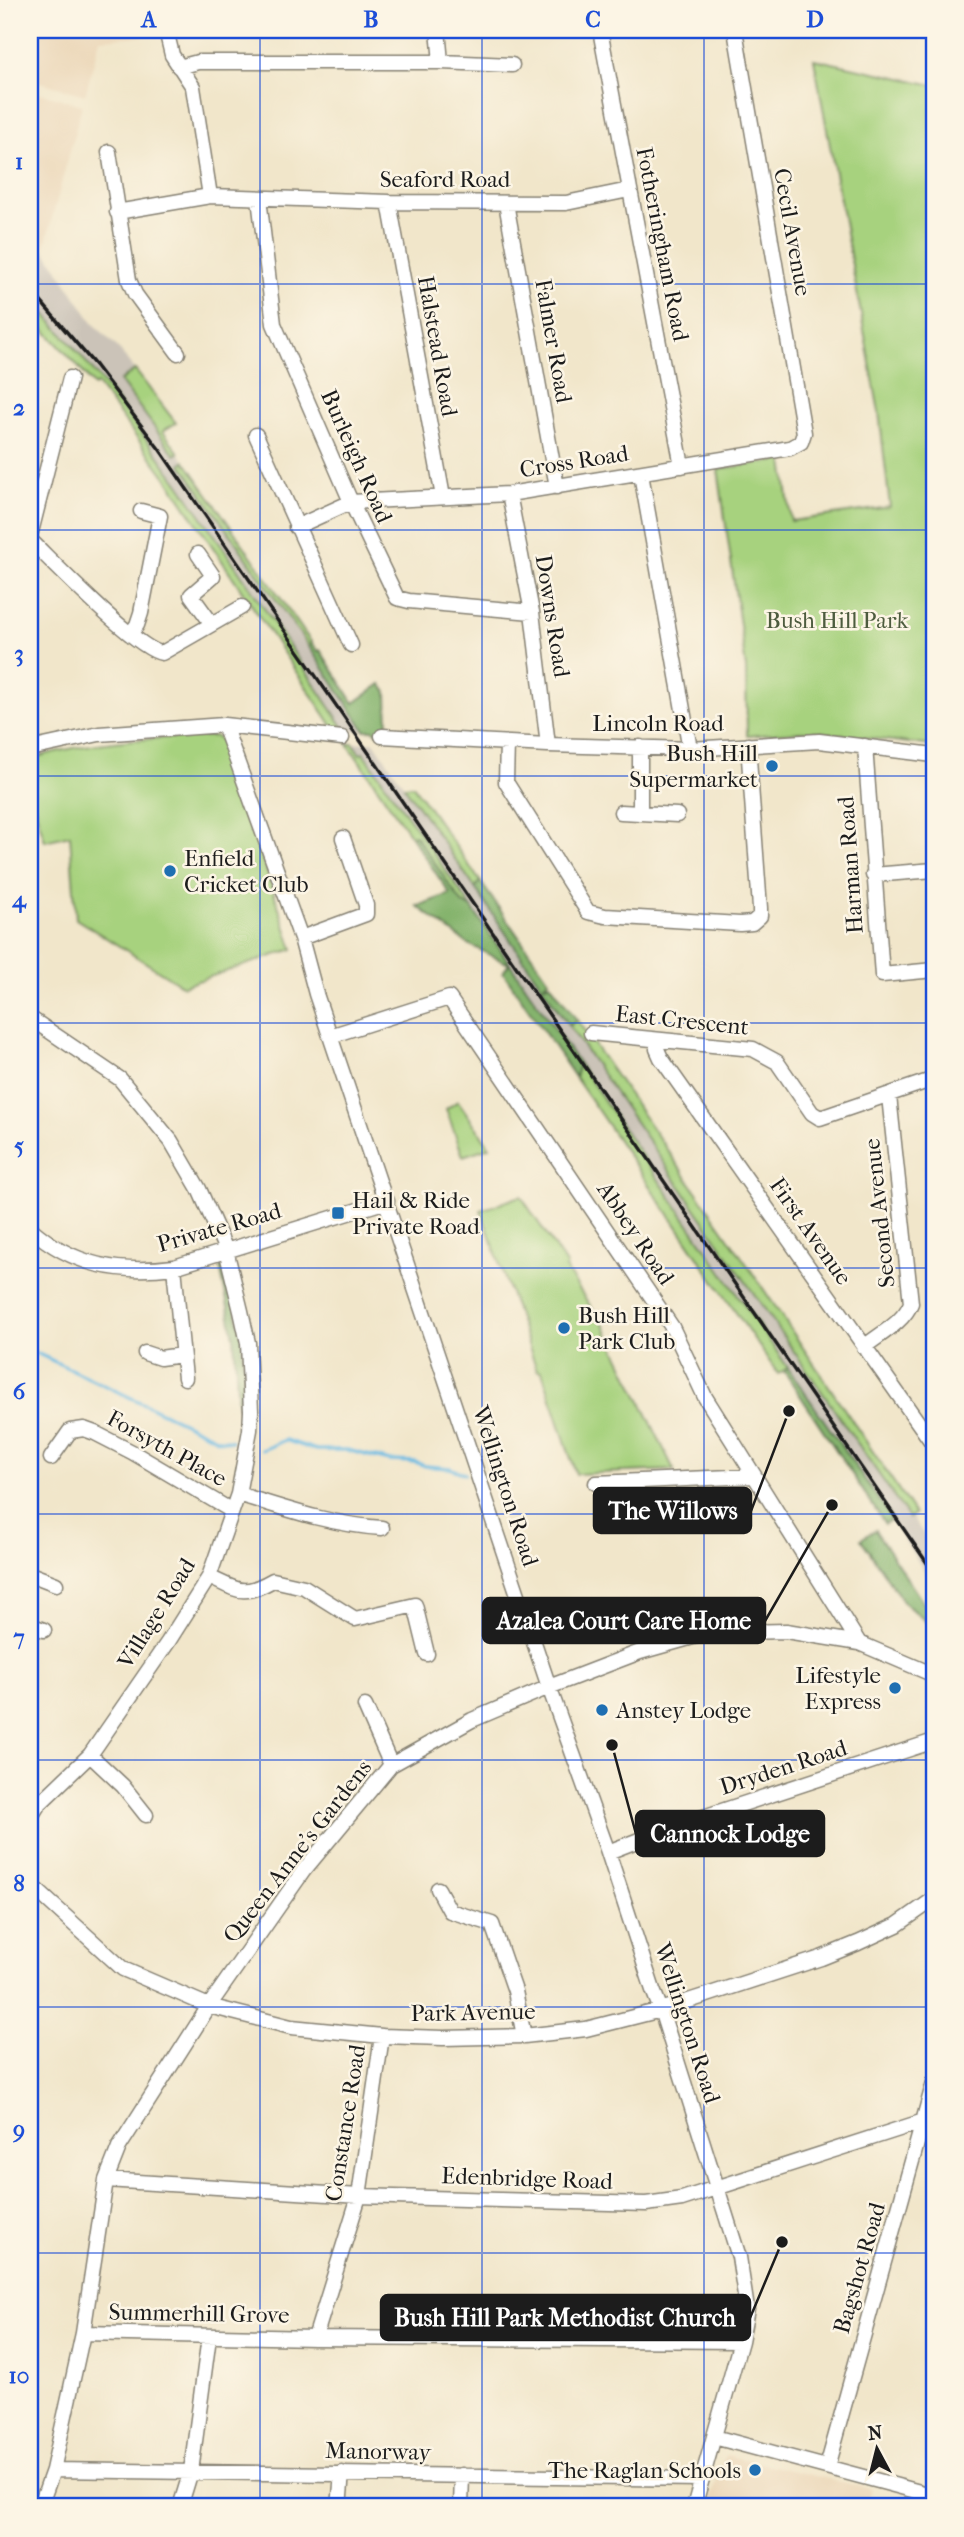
<svg xmlns="http://www.w3.org/2000/svg" width="964" height="2537" viewBox="0 0 964 2537" font-family="'IM FELL French Canon',serif">
	<style>
		.built { fill: #ecd8ba }
		.industrial { fill: #cbc3b8 }
		.green { fill: #a7d27e; stroke: #62774d; stroke-width: 2 }
		.forest { fill: #85b46d; stroke: #506844; stroke-width: 2 }
		.lines { fill: none; stroke-linecap: round; stroke-linejoin: round }
		.stream { stroke: #67b9e2; stroke-width: 3.5 }
		.minor-casing { stroke: #868173; stroke-width: 17 }
		.minor { stroke: #fff; stroke-width: 14 }
		.rail { stroke: #1c1c1c; stroke-width: 3.5 }
		.grid { fill: none; stroke: #1d4ed8; stroke-width: 2; stroke-opacity: 0.55 }
		.poi-dot { fill: #1f6fb2; stroke: #fcf5e5; stroke-width: 2.5 }
		.labels { text-anchor: middle; stroke-width: 5; stroke-linejoin: round; paint-order: stroke }
		.street-label { font-size: 23px; fill: #1c1c1c; stroke: #fcf5e5 }
		.park-label { font-size: 23px; fill: #4d5c3e; stroke: #fcf5e5 }
		.poi-label { font-size: 23px; fill: #1c1c1c; stroke: #fcf5e5; text-anchor: start }
		.leader { fill: none; stroke: #1c1c1c; stroke-width: 2.5 }
		.callout-dot { fill: #1c1c1c; stroke: #fcf5e5; stroke-width: 2.5 }
		.callout { fill: #1c1c1c; stroke: #1c1c1c; stroke-width: 2.5 }
		.callout-label { font-size: 24px; text-anchor: middle; font-weight: bold; fill: #fff }
		.neatline { fill: none; stroke: #1d4ed8; stroke-width: 2.5 }
		.grid-label { font-size: 23px; text-anchor: middle; font-weight: bold; fill: #1d4ed8 }
	</style>
	<rect width="100%" height="100%" fill="#fcf5e5"/>
	<filter id="ink" filterUnits="userSpaceOnUse"><feTurbulence type="fractalNoise" baseFrequency=".0143" numOctaves="2"/><feDisplacementMap in="SourceGraphic" scale="14" xChannelSelector="R" yChannelSelector="G"/><feConvolveMatrix kernelMatrix="1 2 1 2 8 2 1 2 1" color-interpolation-filters="sRGB"/></filter>
	<filter id="wash" filterUnits="userSpaceOnUse"><feTurbulence type="fractalNoise" baseFrequency=".00686" numOctaves="4" result="noise"/><feDisplacementMap in="SourceGraphic" scale="28" xChannelSelector="R" yChannelSelector="G"/><feGaussianBlur stdDeviation="1.57" result="paint"/><feColorMatrix in="noise" values="0 0 0 0 0 0 0 0 0 0 0 0 0 0 0 0 0 1.4 0 .05"/><feComposite in="paint" operator="in"/></filter>
	<g filter="url(#wash)">
		<rect width="100%" height="100%" fill="#f1e6ca"/>
		<path class="built" d="M30 30H158L159 35 100 39 85 95 30 79Z
			M30 90 82 105 44 249 40 255 31 259Z
			M725 2455 872 2489 867 2507H708Z"/>
		<path class="industrial" d="M44 249 94 324 117 347 135 370 120 382 176 455 179 453 185 461 181 465 365 730 346 731 161 458 77 351 30 297V260L40 255Z
			M374 742 903 1511 909 1518 911 1516 934 1549V1586L891 1520 892 1519 364 752 360 754 353 743Z"/>
		<path class="green" d="M814 59 934 85V746L811 731 747 736 746 668 718 469 783 460 791 521 890 507 879 412Z
			M30 297C151 430 246 582 346 731L347 735 337 733 168 480 97 384 94 386 76 364 30 314Z
			M135 370 176 423 163 431 179 453 175 455 120 381Z
			M185 461 311 642 309 647 181 464Z
			M214 736 219 738 223 743 293 949 183 986 76 919 70 835 45 841 30 791V759C89 740 152 738 214 736Z
			M347 743H353L360 754 363 752 471 907 462 903 415 835H410Z
			M413 785 480 881 475 888 404 786Z
			M577 1020 748 1266 915 1514 909 1518 569 1026Z
			M579 1064 788 1368 778 1374 575 1077Z
			M458 1101 490 1147 463 1156 446 1109Z
			M521 1196 567 1266 565 1268 597 1316 599 1315 674 1470 576 1474 542 1371 537 1370 481 1210Z"/>
		<path class="forest" d="M311 642 318 651 320 650 354 703 381 684 387 692 388 729 378 733 373 730H365L309 647Z
			M410 835H415L462 903 471 907 579 1064 575 1077 503 972 509 964 468 944 417 906 450 894Z
			M480 881 549 980 544 984 545 985 550 983 577 1020 569 1026 475 888Z
			M227 1264 242 1338 245 1408H238L234 1338 220 1266Z
			M788 1368 892 1519 885 1524 784 1371Z
			M875 1530 934 1619V1633L928 1623 904 1603 861 1539Z"/>
		<g class="lines">
			<path class="stream" d="M30 1350 218 1439 231 1441
				M262 1450 285 1440 316 1450H347L390 1461 415 1462 425 1466 450 1468 465 1474"/>
		</g>
	</g>
	<g filter="url(#ink)">
		<g class="lines">
			<g class="minor-casing">
				<path id="minor" d="M166 30 172 55 193 87 210 196
					M438 30 441 62
					M600 30 682 466
					M179 67 198 62H441L512 65
					M109 152 129 280 135 294 178 353
					M259 198 274 324 351 502 397 598 409 601 532 612
					M389 202 443 497
					M506 203 557 487
					M117 212 210 196 389 202 566 203 629 190
					M256 435 351 645
					M641 474 690 749
					M509 494 532 612 548 745
					M296 527 351 502 509 494 790 448 801 442 804 433 802 421 735 30
					M30 536 70 378
					M30 540C53 562 137 650 162 653L242 607
					M198 554 213 576 191 595 212 624
					M130 634 137 625 141 613 160 516 141 511
					M224 725 301 938 316 994 549 1687 608 1852 653 1990 661 2010 739 2257 747 2309 741 2341 694 2507
					M382 736 548 745 690 749 819 741 934 755
					M507 743 506 782 588 912 605 916 740 924 752 923 760 916V908L748 745
					M865 746 882 975 934 970
					M640 747V813L677 815
					M30 749 99 734 224 725 342 738
					M621 812 640 813
					M873 875 934 870
					M301 938 366 914V905L343 838
					M30 1018 120 1079 171 1141 199 1189 226 1250 241 1311 248 1343 251 1411 250 1430 238 1494 209 1577 168 1642 90 1755 38 1805 30 1818
					M591 1033 753 1049 777 1062 812 1113 820 1118 934 1079
					M330 1036 449 998 672 1327 705 1397 859 1643
					M657 1040V1049L661 1058 934 1445
					M30 1228C73 1266 118 1274 174 1267L387 1201
					M174 1267 185 1378
					M864 1347C880 1334 904 1322 911 1303L889 1096
					M145 1353 160 1358 182 1355
					M51 1458 70 1431 84 1429 95 1433 132 1452 232 1511
					M596 1483 754 1476
					M238 1494C286 1509 332 1525 382 1528
					M30 1574 56 1584
					M209 1577C239 1591 243 1597 273 1580L304 1587 355 1619 415 1605 427 1654
					M30 1625 44 1630
					M365 1706 391 1765
					M90 1755 123 1786 146 1815
					M608 1852 670 1828 934 1741
					M30 1884 123 1969 209 2006 291 2027 382 2036 443 2038 524 2036 586 2029 661 2010 821 1958 858 1943 897 1925 934 1899
					M438 1889 450 1911 492 1924 515 1991 524 2036
					M106 2180 359 2196 646 2204 682 2199 924 2121 934 2123
					M83 2333 315 2338 741 2341
					M315 2338 359 2196 382 2036
					M714 2437 931 2495
					M827 2467 934 2082
					M53 2470 701 2479
					M40 2507 53 2470 83 2333 106 2180 119 2147 209 2006 304 1870 391 1765 472 1720 549 1687 640 1652 707 1633 786 1631 859 1643 934 1675
					M180 2507 191 2471 209 2337
					M339 2507 342 2473
					M461 2507 462 2475
					M928 2507 934 2483"/>
			</g>
			<use href="#minor" class="minor"/>
			<path class="rail" d="M30 289 95 365 160 450 934 1573"/>
		</g>
	</g>
	<path class="grid" d="M260 30V2507M482 30V2507M704 30V2507M30 284H934M30 530H934M30 776H934M30 1023H934M30 1268H934M30 1514H934M30 1760H934M30 2007H934M30 2253H934"/>
	<g class="poi-dot">
		<circle cx="772" cy="766" r="7"/>
		<circle cx="170" cy="871" r="7"/>
		<rect x="331" y="1206" width="14" height="14" rx="3.5"/>
		<circle cx="564" cy="1328" r="7"/>
		<circle cx="895" cy="1688" r="7"/>
		<circle cx="602" cy="1710" r="7"/>
		<circle cx="755" cy="2470" r="7"/>
	</g>
	<g class="labels">
		<g class="street-label">
			<text x="445" y="187">Seaford Road</text>
			<text transform="translate(793 232) rotate(80)" y="8">Cecil Avenue</text>
			<text transform="translate(663 244) rotate(79)" y="8">Fotheringham Road</text>
			<text transform="translate(554 341) rotate(80)" y="8">Falmer Road</text>
			<text transform="translate(438 346) rotate(80)" y="8">Halstead Road</text>
			<text transform="translate(357 456) rotate(66)" y="8">Burleigh Road</text>
			<text transform="translate(574 461) rotate(-9)" y="8">Cross Road</text>
			<text transform="translate(553 616) rotate(81)" y="8">Downs Road</text>
			<text x="658" y="731">Lincoln Road</text>
			<text transform="translate(850 865) rotate(-94)" y="8">Harman Road</text>
			<text transform="translate(682 1020) rotate(6)" y="8">East Crescent</text>
			<text transform="translate(879 1213) rotate(-96)" y="8">Second Avenue</text>
			<text transform="translate(219 1227) rotate(-16)" y="8">Private Road</text>
			<text transform="translate(811 1231) rotate(55)" y="8">First Avenue</text>
			<text transform="translate(636 1233) rotate(56)" y="8">Abbey Road</text>
			<text transform="translate(167 1448) rotate(29)" y="8">Forsyth Place</text>
			<text transform="translate(506 1486) rotate(72)" y="8">Wellington Road</text>
			<text transform="translate(156 1613) rotate(-58)" y="8">Village Road</text>
			<text transform="translate(783 1767) rotate(-18)" y="8">Dryden Road</text>
			<text transform="translate(297 1851) rotate(-52)" y="8">Queen Anne's Gardens</text>
			<text transform="translate(473 2012) rotate(-1)" y="8">Park Avenue</text>
			<text transform="translate(688 2023) rotate(72)" y="8">Wellington Road</text>
			<text transform="translate(345 2123) rotate(-81)" y="8">Constance Road</text>
			<text transform="translate(527 2178) rotate(2)" y="8">Edenbridge Road</text>
			<text transform="translate(859 2268) rotate(-74)" y="8">Bagshot Road</text>
			<text transform="translate(199 2313) rotate(1)" y="8">Summerhill Grove</text>
			<text transform="translate(378 2451) rotate(1)" y="8">Manorway</text>
		</g>
		<g class="park-label">
			<text x="837" y="628">Bush Hill Park</text>
		</g>
		<g class="poi-label">
			<text x="758" y="761" text-anchor="end">Bush Hill<tspan x="758" dy="26">Supermarket</tspan></text>
			<text x="184" y="866">Enfield<tspan x="184" dy="26">Cricket Club</tspan></text>
			<text x="352" y="1208">Hail &amp; Ride<tspan x="352" dy="26">Private Road</tspan></text>
			<text x="578" y="1323">Bush Hill<tspan x="578" dy="26">Park Club</tspan></text>
			<text x="881" y="1683" text-anchor="end">Lifestyle<tspan x="881" dy="26">Express</tspan></text>
			<text x="616" y="1718">Anstey Lodge</text>
			<text x="741" y="2478" text-anchor="end">The Raglan Schools</text>
		</g>
	</g>
	<path class="leader" d="M789 1411L751 1511M832 1505L765 1621M612 1745L636 1834M782 2242L750 2318"/>
	<g class="callout-dot">
		<circle cx="789" cy="1411" r="7"/>
		<circle cx="832" cy="1505" r="7"/>
		<circle cx="612" cy="1745" r="7"/>
		<circle cx="782" cy="2242" r="7"/>
	</g>
	<g class="callout">
		<rect x="594" y="1488" width="157" height="45" rx="7"/>
		<rect x="483" y="1598" width="282" height="45" rx="7"/>
		<rect x="636" y="1811" width="188" height="45" rx="7"/>
		<rect x="381" y="2295" width="369" height="45" rx="7"/>
	</g>
	<g class="callout-label">
		<text x="673" y="1519">The Willows</text>
		<text x="624" y="1629">Azalea Court Care Home</text>
		<text x="730" y="1842">Cannock Lodge</text>
		<text x="565" y="2326">Bush Hill Park Methodist Church</text>
	</g>
	<rect width="964" height="2537" fill="none" stroke="#fcf5e5" stroke-width="77"/>
	<g transform="translate(877 2449) rotate(353)" stroke="#fcf5e5" stroke-width="5" paint-order="stroke">
	<path d="M0-5L12 26L0 18L-12 26Z" fill="#1c1c1c"/>
	<text y="-10" font-size="19" font-weight="bold" text-anchor="middle" fill="#1c1c1c">N</text>
	</g>
	<rect x="38" y="38" width="888" height="2460" class="neatline"/>
	<g class="grid-label">
		<text x="149" y="27">A</text>
		<text x="371" y="27">B</text>
		<text x="593" y="27">C</text>
		<text x="815" y="27">D</text>
		<text x="19" y="169">1</text>
		<text x="19" y="415">2</text>
		<text x="19" y="661">3</text>
		<text x="19" y="907">4</text>
		<text x="19" y="1153">5</text>
		<text x="19" y="1399">6</text>
		<text x="19" y="1645">7</text>
		<text x="19" y="1891">8</text>
		<text x="19" y="2137">9</text>
		<text x="19" y="2383">10</text>
	</g>
</svg>
